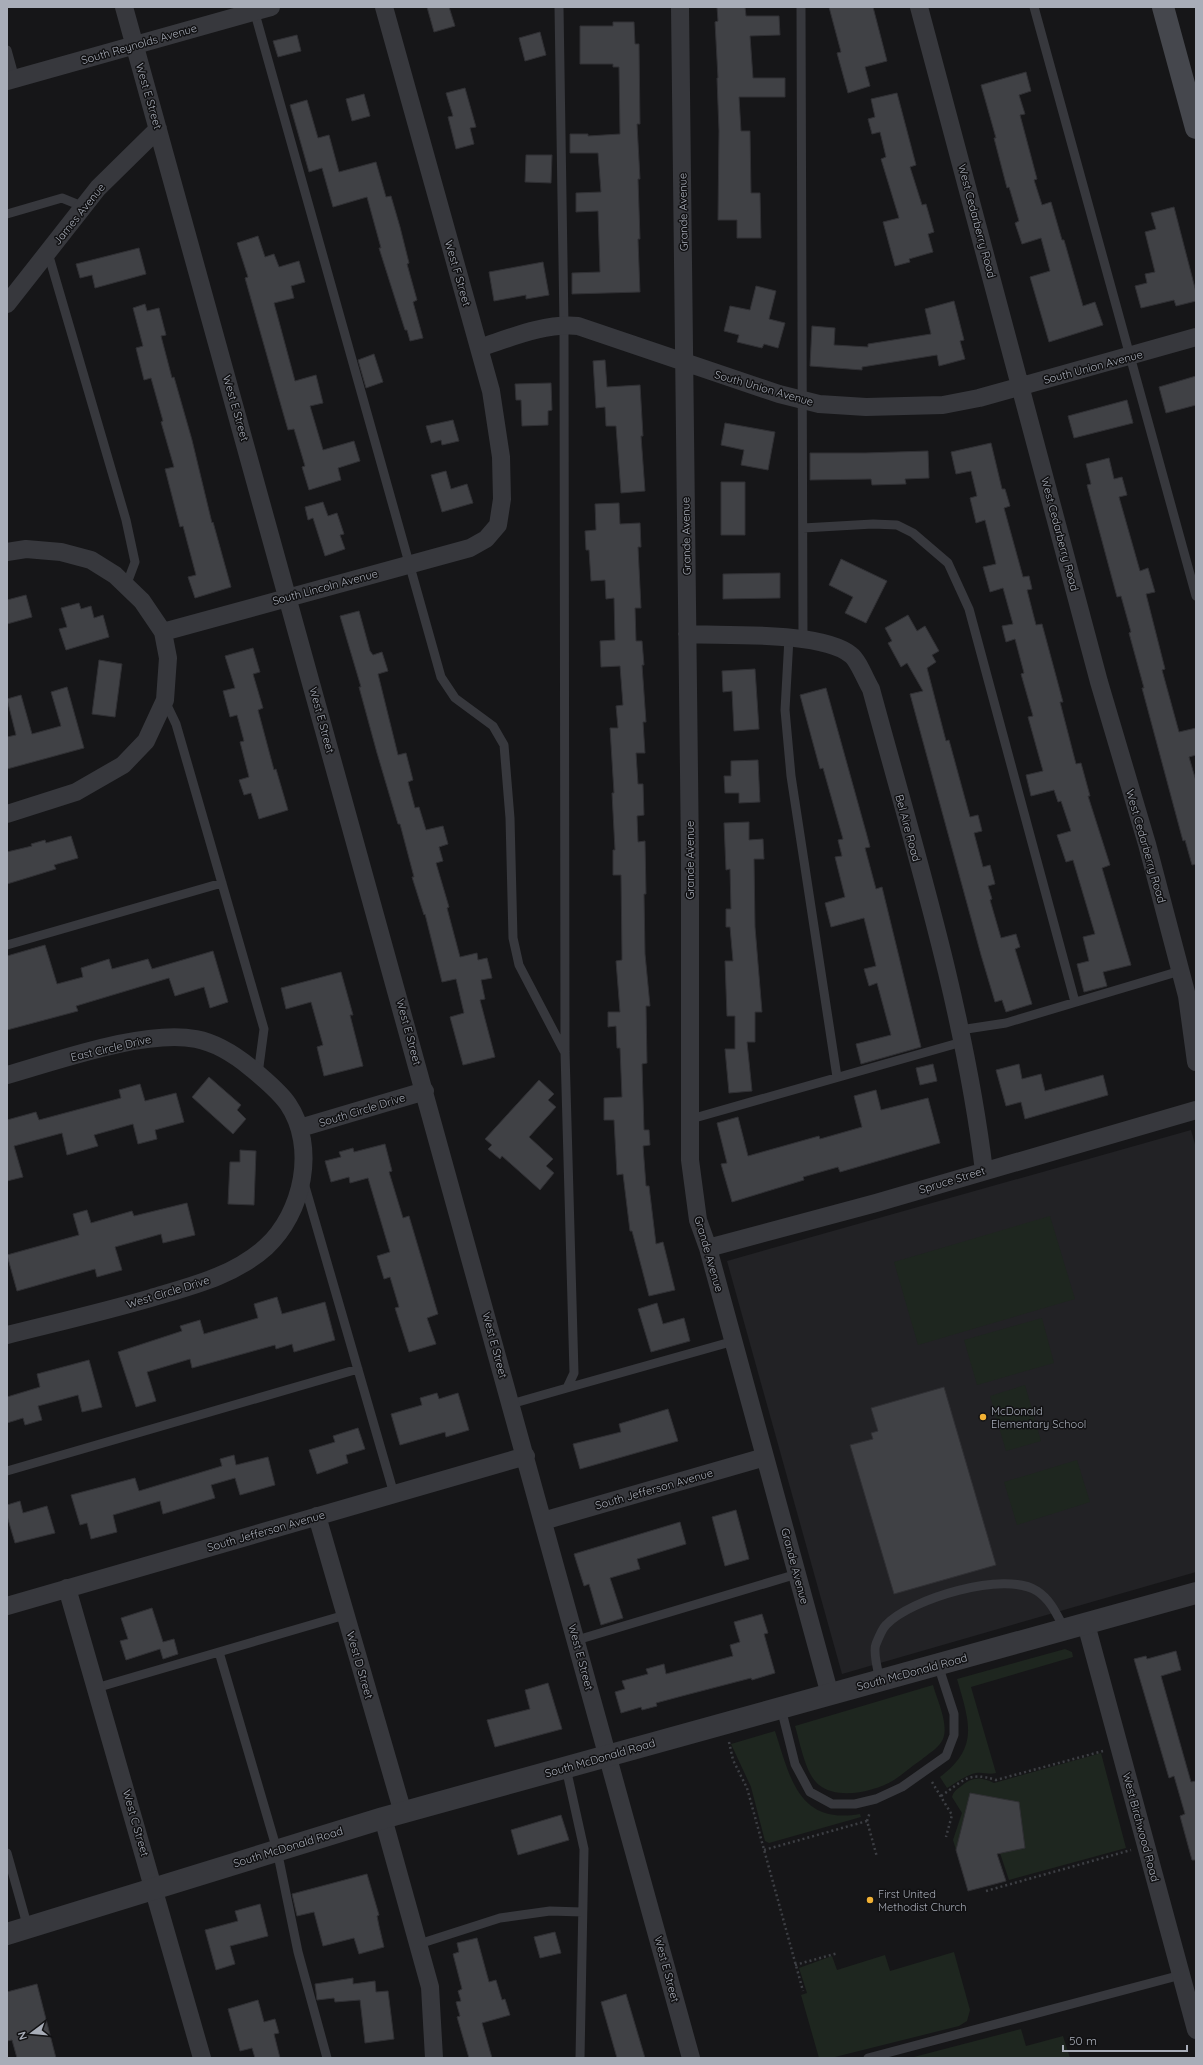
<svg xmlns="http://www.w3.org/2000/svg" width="1203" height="2065" viewBox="0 0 1203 2065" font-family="Quicksand,sans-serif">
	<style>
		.built { fill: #222225 }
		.green { fill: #1e261f }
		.building { fill: #404145; stroke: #303034 }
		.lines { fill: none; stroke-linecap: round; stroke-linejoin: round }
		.path { stroke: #3d3f44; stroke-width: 2.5; stroke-dasharray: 2 3; stroke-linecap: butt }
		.service { stroke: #37383d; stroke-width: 9 }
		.minor { stroke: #37383d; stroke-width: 18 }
		.tertiary { stroke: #37383d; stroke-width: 22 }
		.secondary { stroke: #45474d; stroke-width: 22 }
		.poi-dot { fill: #f2b134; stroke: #111113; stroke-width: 1.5 }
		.labels { text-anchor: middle; stroke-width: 3; stroke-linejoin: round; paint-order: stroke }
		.street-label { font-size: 11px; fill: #a8adb8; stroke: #111113 }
		.poi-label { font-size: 11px; fill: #a8adb8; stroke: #111113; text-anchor: start }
	</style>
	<rect width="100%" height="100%" fill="#161618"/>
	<path class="built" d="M1191 1130 1196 1148V1572L842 1674 727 1261Z"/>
	<path class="green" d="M1050 1216 1075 1299 918 1345 894 1262Z
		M1042 1318 1054 1363 977 1385 964 1340Z
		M1025 1385 1041 1441 1006 1451 990 1396Z
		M1077 1460 1090 1502 1017 1525 1004 1482Z
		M1065 1649 1072 1652 1073 1657 971 1687 996 1773C989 1775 983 1772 976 1773 966 1775 956 1783 947 1788L940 1777C980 1747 969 1721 957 1679Z
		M933 1685C937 1700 949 1724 943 1739 939 1748 928 1754 921 1760 912 1766 903 1774 894 1780 874 1792 838 1800 819 1785 805 1774 800 1742 795 1726Z
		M775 1731C790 1777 798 1825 860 1814L861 1817 769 1843 765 1841 751 1787 731 1744Z
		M1101 1753 1126 1848 1009 1880 1000 1853 1025 1848 970 1793 956 1850 953 1840 962 1813 952 1797C954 1791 956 1790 960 1787 972 1777 980 1776 994 1783Z
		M954 1952 970 2010 967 2021 959 2026 831 2058H819L801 1995 807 1993 799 1968 832 1956 837 1970 885 1955 890 1971Z
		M1021 2029 1026 2046 1063 2036 1070 2058H910Z"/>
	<path class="building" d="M427 7H449L455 26 434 32Z
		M717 7H745L746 16H779L780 35 750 36 753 78H785V97H739L741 131H750L751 193H760L761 238H737V220H718L719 131 717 78H718L715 22 718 21Z
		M829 7H873L887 61 865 67 870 86 848 93 837 53 841 52Z
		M613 22H634L635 44H639L640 124H637L640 179H638L640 239H638L640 292 572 294V273L600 272 598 211 576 212V193L601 192 598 153H570V134H588V136L620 134 619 67H613V64H580V26H613Z
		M540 32 546 55 525 61 519 38Z
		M297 35 301 51 278 57 273 41Z
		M1026 72 1031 91 1019 95 1025 114 1020 115 1037 179 1034 180 1042 205 1051 202 1062 240H1064L1083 306 1095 302 1103 325 1049 342 1030 277 1050 271 1041 238 1022 244 1015 223 1019 221 1009 187 1007 188 994 138H996L981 85Z
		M465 88 476 127 470 128 474 144 456 149 448 117 453 116 446 93Z
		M897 93 916 165 910 167 922 205 926 204 934 232 928 234 933 252 909 259 910 262 895 266 883 222 899 218 881 159 886 157 880 132 872 134 868 119 875 117 871 99Z
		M364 94 370 116 352 121 346 99Z
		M307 100 318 138 329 135 339 172 376 162 386 197 391 196 400 227 409 263 407 264 417 300 413 302 423 338 410 341 407 330H405L379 248H381L367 197 333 207 322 168 309 172 290 105Z
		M526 155H552L551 183 525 182Z
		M1174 207 1196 292V301L1176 306 1174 300 1141 308 1135 286 1147 283 1145 274 1155 272 1145 232 1156 229 1151 213Z
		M258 236 265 257 274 254 279 267 299 261 305 282 291 286 294 298 274 303 295 381 316 375 323 403 310 406 323 450 354 441 360 461 338 468 341 480 309 490 302 467 305 466 294 429 288 430 282 409 245 278 248 277 237 243Z
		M139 248 146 274 95 288 92 275 80 278 76 264Z
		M543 262 549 295 526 299V295L494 301 489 272Z
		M756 286 776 291 769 319 785 323 778 348 764 344 762 348 737 342 739 335 724 331 730 306 750 310Z
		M954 301 964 340 960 341 965 359 939 366 937 355 862 367V370L810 366 812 326 835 328 834 345 868 347V344L931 334 925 309Z
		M145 304 147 311 159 308 166 335 161 336 172 378 174 377 192 440 212 523 213 522 231 587 195 598 188 577 196 575 183 526 180 527 165 469 174 467 161 422 163 421 151 378 144 380 136 348 143 346 133 308Z
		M374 354 383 382 366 388 358 360Z
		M605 360 607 387 640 385 643 436H641L645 491 621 493 616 426H606L605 407 596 408 593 361Z
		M1196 376V405L1166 413 1159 387Z
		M551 383 552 410 548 411V425L522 426 521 400H516L515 384Z
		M1127 400 1133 423 1074 438 1068 416Z
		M453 420 459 441 442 445 441 440 431 443 426 426Z
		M725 423 775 432 768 470 741 465 744 450 721 445Z
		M991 443 1002 489H1005L1010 506 1004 508 1023 577 1029 576 1032 589 1027 590 1036 625 1042 624 1063 702H1060L1076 764 1081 763 1090 796H1088L1110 865 1102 868 1131 965 1103 972 1107 986 1084 992 1077 964 1089 961 1083 937 1095 934 1073 860 1066 862 1057 835 1071 831 1061 801 1058 802 1054 790 1031 796 1026 775 1043 771 1028 717 1033 716 1021 674 1024 673 1015 639 1006 642 1002 626 1013 624 1003 588 990 592 983 567 996 564 985 520 976 523 970 498 977 496 971 471 956 474 951 452Z
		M928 451 929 478 905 479 906 484 872 485 871 479 810 480V453H865Z
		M1109 458 1114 479 1122 477 1127 495 1119 497 1140 571 1148 568 1155 592 1146 594 1165 669 1162 670 1179 732 1196 728V755L1189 757 1196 781V864L1192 865 1185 840 1183 841 1142 688H1144L1129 633 1131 632 1121 596 1117 597 1087 485 1091 484 1086 464Z
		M446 471 451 489 467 484 473 503 442 512 431 475Z
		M721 482H745V535H721Z
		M323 502 328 516 337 513 344 534 340 535 345 549 325 556 313 518 308 520 305 507Z
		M619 503 620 524 640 523 641 547H638L641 608H635L636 641H642L644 665H642L646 722H643L645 753H636L638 784H643L644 815 637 816 638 842 645 841 646 894H644L645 954 650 1006H646L647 1063 642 1064 644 1130H649L650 1145 643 1146 646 1186H649L656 1244 663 1242 675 1290 649 1296 632 1231H630L623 1174 617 1175 614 1120H604V1098L622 1097 620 1048H617L616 1026 608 1027V1012H620L616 961 622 960V956L621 875H613V850H615L612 793H614L610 728H618L616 706 623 705 620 666 601 667 600 641 615 640 614 598 606 599 605 580 591 581 589 550H586L585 531 596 530 595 504Z
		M841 559 887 581 866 623 845 613 853 597 829 585Z
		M780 573V598L723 599V574Z
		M26 595 32 617 7 624V600Z
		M79 603 81 609 91 606 94 618 103 615 109 637 66 650 59 629 67 627 61 608Z
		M359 611 370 651 373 655 382 652 388 671 378 674 398 755 406 753 413 780 408 782 415 808 419 807 426 830 443 826 448 844 439 847 443 861 436 863 449 907 447 908 460 957 477 953 478 960 487 958 492 978 481 980 485 999 480 1000 495 1057 463 1065 450 1017 464 1013 456 979 442 982 425 914 424 915 412 877H414L400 824H398L377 753 359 687H361L340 616Z
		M908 615 917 631 925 626 939 651 932 655 936 662 927 668 946 741 949 740 970 817 978 815 982 831 974 833 983 867 990 865 995 884 988 886 992 899 990 900 1001 938 1016 934 1020 947 1015 949 1032 1004 1006 1012 1002 1000 995 1002 981 955 910 694 923 691 907 663 901 667 888 643 892 641 885 628Z
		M253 648 260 672 253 674 263 708 258 710 274 770 276 769 288 810 259 819 251 793 244 795 239 780 249 777 240 742 244 741 237 715 230 717 223 691 235 688 225 656Z
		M99 660 122 664 115 717 92 714Z
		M755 669 759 729 734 731 732 691 723 692 722 671Z
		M67 687 84 748 7 769V737L16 735 7 699 21 695 32 734 61 726 51 692Z
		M826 688 866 832 870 847 865 848 876 889 882 887 921 1047 861 1064 856 1044 891 1035 877 983 869 986 864 969 876 966 864 918 831 927 825 903 845 897 835 857 842 856 838 840 843 839 823 768 820 769 800 695Z
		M758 760 760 802 739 803V793H725L724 776H731V761Z
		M749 822V840L763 839 764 859H754L755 927 762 1012H755V1042H747L752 1091 729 1093 725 1049H735V1016H727L725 961H733L730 927H726V909H731L730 869 726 870 724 823Z
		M71 836 78 858 54 865 56 869 7 884V852L32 846 31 844 45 840 46 843Z
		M45 945 57 984 83 977 81 968 109 959 112 969 148 959 152 969 213 951 228 1002 210 1008 204 987 175 996 169 978 76 1006 78 1011 7 1030V956Z
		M341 972 353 1015H350L363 1066 324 1076 317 1047 323 1045 311 1002 286 1009 281 988Z
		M933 1064 937 1081 920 1085 916 1068Z
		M1019 1064 1022 1079 1041 1074 1045 1091 1103 1075 1108 1095 1025 1119 1021 1102 1006 1106 996 1070Z
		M209 1077 241 1105 237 1110 246 1119 233 1134 192 1097Z
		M539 1080 554 1094 548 1100 556 1107 529 1137 553 1159 546 1166 554 1173 540 1190 502 1156 500 1159 488 1149 492 1145 485 1139Z
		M140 1084 145 1101 176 1093 184 1122 155 1130 157 1139 138 1144 133 1124 94 1135 98 1146 67 1155 62 1133 14 1146 23 1177 7 1181V1120L36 1112 39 1120 121 1098 119 1090Z
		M876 1090 881 1110 928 1098 940 1143 840 1172 838 1167 803 1177 804 1180 732 1202 721 1164 727 1163 717 1123 738 1117 748 1156 819 1136 820 1139 862 1127 854 1096Z
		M385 1144 392 1171 389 1172 403 1218 409 1216 438 1314 427 1318 436 1344 409 1352 395 1308 399 1307 390 1277 384 1279 377 1256 390 1252 368 1178 350 1183 349 1177 331 1182 325 1161 341 1157 339 1152 353 1148 354 1152Z
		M240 1150 256 1151 254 1205 228 1204 230 1162H240Z
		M187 1203 195 1235 163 1243 161 1234 115 1247 122 1270 97 1277 95 1269 17 1291 7 1255 79 1235 73 1214 87 1210 91 1223 132 1211 134 1216Z
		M277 1297 282 1314 325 1302 335 1340 294 1352 292 1344 276 1349 275 1345 192 1368 190 1359 147 1372 156 1401 136 1407 118 1352 182 1331 180 1326 200 1320 204 1334 258 1318 254 1304Z
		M657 1303 663 1324 684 1318 690 1341 651 1352 638 1309Z
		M89 1360 102 1407 82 1412 78 1395 38 1406 42 1420 25 1425 23 1418 7 1423V1397L40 1387 37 1374Z
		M944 1387 996 1565 894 1594 850 1445 873 1439 871 1433 878 1431 871 1408Z
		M437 1393 439 1399 458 1393 469 1430 446 1437 445 1432 400 1445 391 1414 422 1405 420 1398Z
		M668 1409 678 1441 580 1469 573 1444 621 1432 619 1424Z
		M358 1428 365 1449 346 1455 348 1463 317 1474 309 1450 335 1442 333 1436Z
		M234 1455 236 1465 268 1457 275 1485 240 1495 235 1478 211 1485 215 1498 163 1514 160 1501 113 1515 117 1532 91 1539 87 1523 80 1525 71 1495 135 1478 139 1491 222 1466 220 1459Z
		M20 1501 23 1513 47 1506 55 1533 15 1543 7 1516V1505Z
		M736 1510 749 1559 725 1566 712 1517Z
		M680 1522 686 1544 637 1559 640 1569 610 1578 623 1618 601 1625 589 1584 584 1586 574 1554Z
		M152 1608 163 1642 174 1639 178 1654 163 1659 160 1649 126 1660 120 1641 128 1639 121 1618Z
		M762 1614 768 1633 764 1634 775 1673 752 1680 751 1678 682 1696 656 1703 657 1706 642 1710 641 1707 621 1713 615 1692 625 1689 622 1681 648 1674 646 1669 664 1664 666 1674 733 1656 730 1645 740 1642 734 1622Z
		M1176 1651 1181 1670 1161 1676 1191 1782 1196 1781V1860H1192L1180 1816 1185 1814 1174 1776 1169 1778 1134 1659 1146 1656 1147 1659Z
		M548 1683 562 1729 495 1747 487 1720 530 1709 525 1690Z
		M970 1793 1019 1802 1025 1848 997 1854 1006 1881 968 1891 956 1850Z
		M561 1815 569 1840 518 1855 511 1830Z
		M367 1874 379 1915 377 1916 379 1926 384 1947 359 1954 354 1938 323 1946 314 1912 297 1916 292 1894Z
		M260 1904 268 1936 230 1946 235 1964 216 1970 205 1930 238 1921 235 1911Z
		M555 1932 561 1953 540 1958 534 1937Z
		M477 1938 489 1982 496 1980 502 2000 505 1999 510 2015 482 2023 492 2058H469L457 2017 460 2016 456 2002 461 2001 458 1991 462 1989 453 1954 459 1952 457 1943Z
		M353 1978V1984L375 1981 376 1992 388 1991 394 2039 365 2043 360 2000 335 2002 334 1998 317 2000 315 1984Z
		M37 1984 56 2058H17L12 2040 7 2041V1992Z
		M626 1994 645 2058H617L601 2002Z
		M258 2000 264 2022 275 2019 279 2033 274 2034 280 2058H255L252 2048 240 2051 228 2009Z"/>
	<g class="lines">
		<path class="path" d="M729 1742 733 1760 747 1788 803 1991
			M932 1782 952 1815 946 1837
			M941 1796C963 1781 968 1771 996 1780L1103 1751
			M867 1821 870 1812
			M764 1850 867 1821 877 1857
			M986 1891 1131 1850
			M795 1965 838 1953"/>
		<path class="service" d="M801 7 803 638
			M1034 7 1196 596
			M254 10 441 677 455 698 493 726 504 745 510 818 513 938 519 965 564 1051
			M7 50 15 79
			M7 214 62 198 84 207
			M48 253 126 520 135 562 126 586
			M803 528 873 524 897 525 913 533 948 563 969 609 1075 1002
			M789 638 785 710 791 776 837 1077
			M165 701 176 724 264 1029 258 1074
			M7 945 222 883
			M960 1030 1006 1023 1180 971
			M691 1119 962 1042
			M304 1183 394 1494
			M567 1388 734 1341
			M511 1404 567 1388 574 1373 565 1052 564 325 559 7
			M7 1471 358 1369
			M577 1640 797 1574
			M219 1652 277 1850 298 1952 327 2058
			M880 1680C878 1672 873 1651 876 1644 878 1639 882 1629 886 1625 910 1599 1005 1570 1037 1591 1051 1600 1057 1615 1065 1630
			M96 1688 345 1615
			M781 1708 795 1764 810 1792 832 1804H855L876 1799 902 1787 946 1756 954 1735V1714L938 1665
			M566 1768 584 1849 580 2058
			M7 1853 28 1928
			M419 1944 500 1918 550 1911 582 1912
			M868 2058 1181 1975"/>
		<path class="minor" d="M124 7 691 2058
			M680 7 690 858V1160L698 1220 708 1248 830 1695
			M919 7 1099 682 1147 844 1187 996 1196 1062
			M7 81 271 7
			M7 304 98 188 158 129
			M479 348C510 338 544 323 578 326L779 394 819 404 866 407 943 405 979 398 1196 337
			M7 552 26 549 61 552 91 560 115 575 142 601 163 632 168 658 165 700 146 741 123 765 76 792 7 814
			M163 632 470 548 486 539 498 525 502 499 501 457 491 391 384 7
			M687 634C726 636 823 631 851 655 858 660 866 681 871 689 914 848 964 1007 984 1171
			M7 1075C57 1061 145 1029 196 1039 217 1043 234 1054 251 1068 263 1078 279 1091 288 1104 317 1147 303 1213 266 1247 234 1276 191 1286 151 1298 103 1312 55 1323 7 1335
			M300 1128 425 1091
			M708 1248 876 1203 1196 1110
			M317 1516 403 1813
			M543 1521 765 1457
			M67 1588 202 2058
			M7 1606 526 1456
			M1086 1624 1196 2030
			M383 1818 430 1987 434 2058"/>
		<path class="tertiary" d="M7 1934 383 1818 1196 1593"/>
		<path class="secondary" d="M1163 7 1196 128"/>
	</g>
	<g class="poi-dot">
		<circle cx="983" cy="1417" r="4"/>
		<circle cx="870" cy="1900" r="4"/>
	</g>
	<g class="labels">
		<g class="street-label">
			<text transform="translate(139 44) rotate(-16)" y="4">South Reynolds Avenue</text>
			<text transform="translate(149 96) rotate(74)" y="4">West E Street</text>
			<text transform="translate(683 212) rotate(-91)" y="4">Grande Avenue</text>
			<text transform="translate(79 214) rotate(-51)" y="4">James Avenue</text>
			<text transform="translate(977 221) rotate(75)" y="4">West Cedarberry Road</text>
			<text transform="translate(458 273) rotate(74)" y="4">West F Street</text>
			<text transform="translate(1093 367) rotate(-15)" y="4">South Union Avenue</text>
			<text transform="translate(764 388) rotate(16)" y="4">South Union Avenue</text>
			<text transform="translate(236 408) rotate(74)" y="4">West E Street</text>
			<text transform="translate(1060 534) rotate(75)" y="4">West Cedarberry Road</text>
			<text transform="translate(686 536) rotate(-91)" y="4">Grande Avenue</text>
			<text transform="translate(325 587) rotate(-15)" y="4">South Lincoln Avenue</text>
			<text transform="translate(322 720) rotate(75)" y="4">West E Street</text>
			<text transform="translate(908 828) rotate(75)" y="4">Bel Aire Road</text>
			<text transform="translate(1146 846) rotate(74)" y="4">West Cedarberry Road</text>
			<text transform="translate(690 860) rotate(-90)" y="4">Grande Avenue</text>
			<text transform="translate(409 1032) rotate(75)" y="4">West E Street</text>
			<text transform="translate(111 1048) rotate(-13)" y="4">East Circle Drive</text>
			<text transform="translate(362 1110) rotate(-17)" y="4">South Circle Drive</text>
			<text transform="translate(952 1180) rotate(-17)" y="4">Spruce Street</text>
			<text transform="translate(709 1254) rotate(74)" y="4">Grande Avenue</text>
			<text transform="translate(168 1292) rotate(-17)" y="4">West Circle Drive</text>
			<text transform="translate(495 1345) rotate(75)" y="4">West E Street</text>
			<text transform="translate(654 1489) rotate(-16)" y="4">South Jefferson Avenue</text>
			<text transform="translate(266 1531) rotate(-16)" y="4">South Jefferson Avenue</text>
			<text transform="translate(795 1566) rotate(75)" y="4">Grande Avenue</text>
			<text transform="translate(581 1657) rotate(75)" y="4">West E Street</text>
			<text transform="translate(360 1665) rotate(74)" y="4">West D Street</text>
			<text transform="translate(912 1672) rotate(-15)" y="4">South McDonald Road</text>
			<text transform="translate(600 1758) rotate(-16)" y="4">South McDonald Road</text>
			<text transform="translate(136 1823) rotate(74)" y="4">West C Street</text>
			<text transform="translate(1141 1827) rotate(75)" y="4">West Birchwood Road</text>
			<text transform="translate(288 1847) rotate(-17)" y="4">South McDonald Road</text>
			<text transform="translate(667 1969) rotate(75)" y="4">West E Street</text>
		</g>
		<g class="poi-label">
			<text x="991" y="1415">McDonald<tspan x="991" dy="13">Elementary School</tspan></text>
			<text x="878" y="1898">First United<tspan x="878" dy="13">Methodist Church</tspan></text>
		</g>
	</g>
	<rect width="1203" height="2065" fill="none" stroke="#a8adb8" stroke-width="16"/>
	<g transform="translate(32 2033) rotate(254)" stroke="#111113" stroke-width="3" paint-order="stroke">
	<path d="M0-3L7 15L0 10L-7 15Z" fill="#a8adb8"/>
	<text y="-6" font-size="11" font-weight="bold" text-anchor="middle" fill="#a8adb8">N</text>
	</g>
	<path d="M1063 2045v6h124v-6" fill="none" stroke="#a8adb8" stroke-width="2"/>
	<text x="1069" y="2045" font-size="12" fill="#a8adb8" stroke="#111113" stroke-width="3" paint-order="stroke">50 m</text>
</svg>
